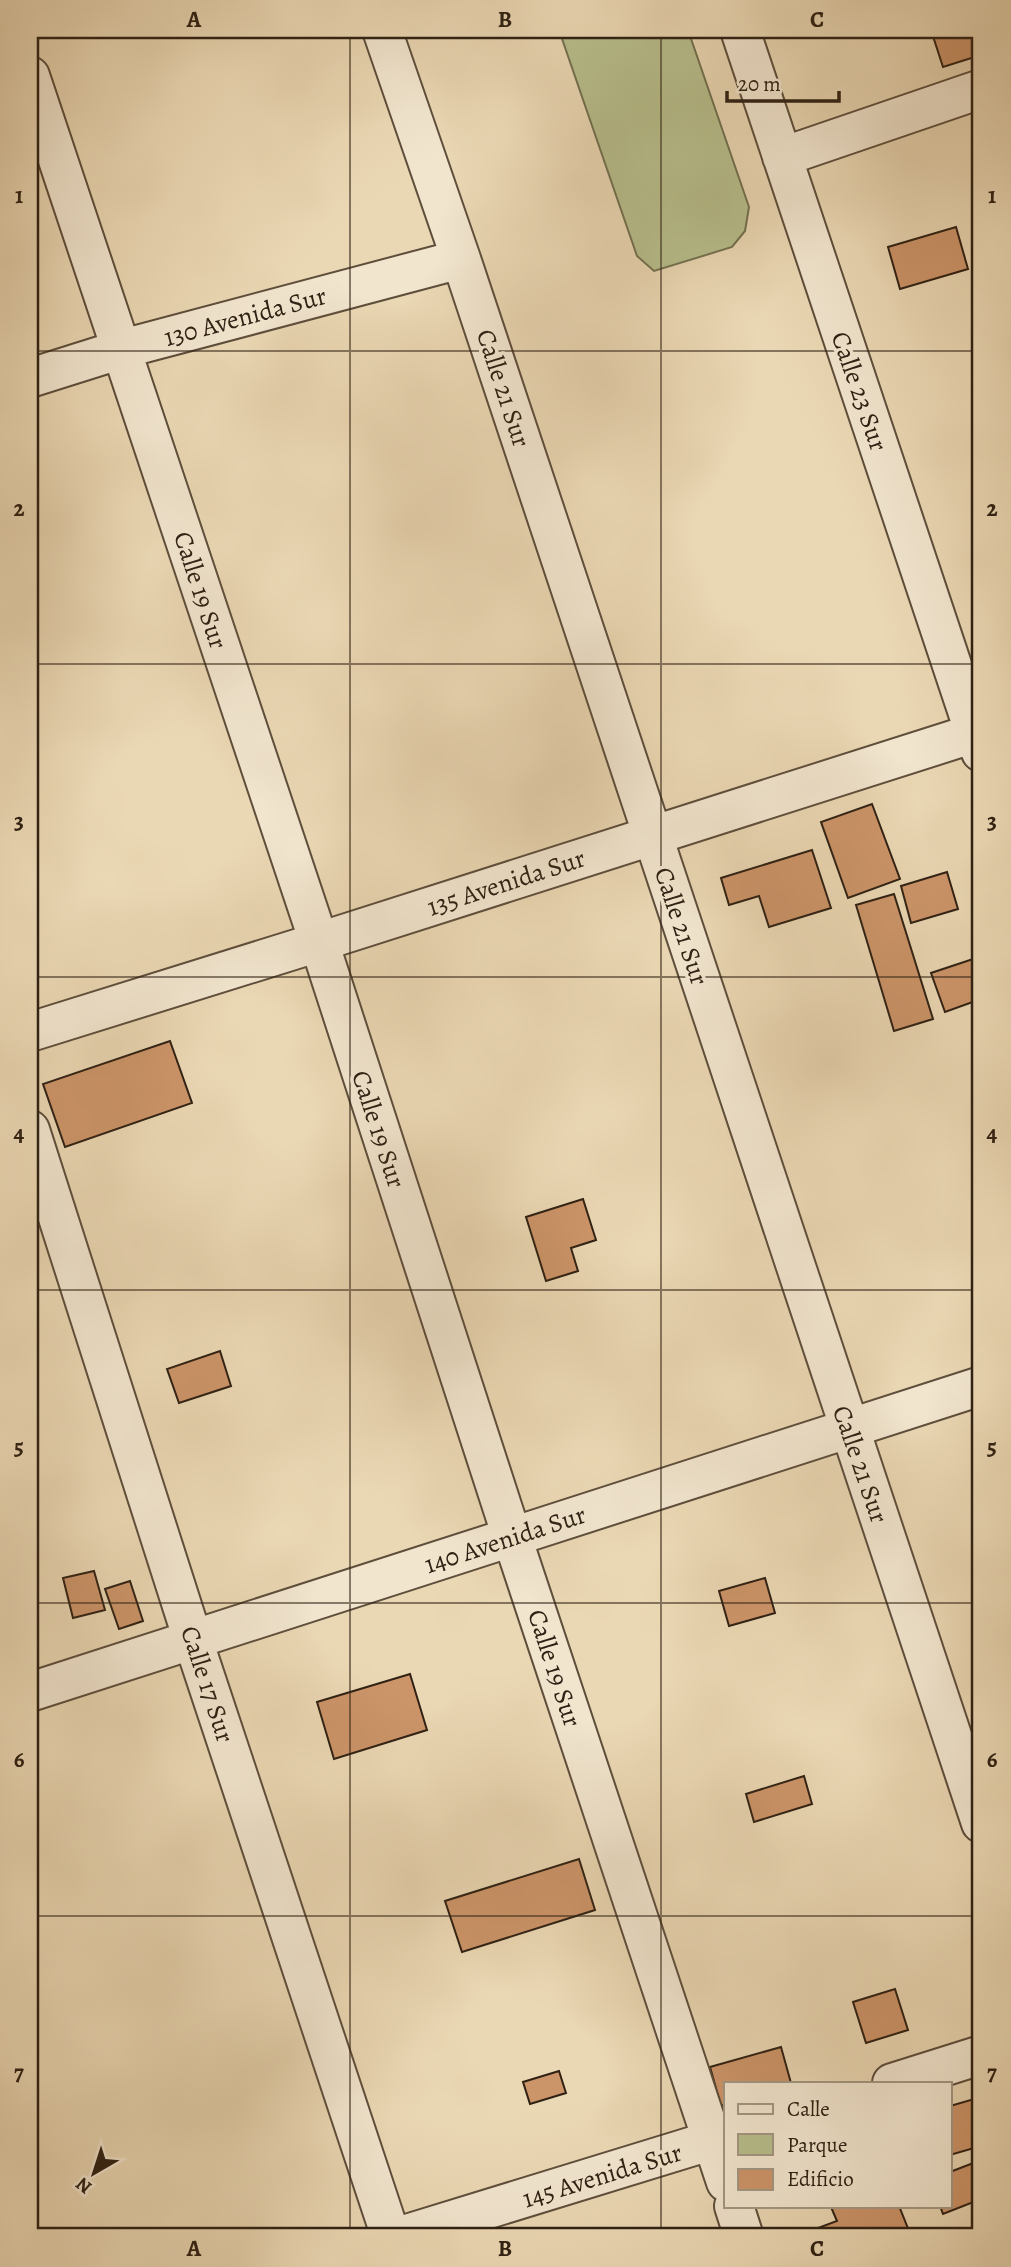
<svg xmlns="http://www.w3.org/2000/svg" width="1011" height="2267" viewBox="0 0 1011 2267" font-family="Alegreya,serif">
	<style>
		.green { fill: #b7be8c; stroke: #737050; stroke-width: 2 }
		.building { fill: #cc9469; stroke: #2f2114; stroke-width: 2 }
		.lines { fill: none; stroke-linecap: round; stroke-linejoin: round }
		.minor-casing { stroke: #5e4e3c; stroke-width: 42 }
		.minor { stroke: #f1e5ce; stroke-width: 38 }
		.grid { fill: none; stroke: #2f2114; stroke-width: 2; stroke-opacity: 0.55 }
		.labels { text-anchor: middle; stroke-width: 7; stroke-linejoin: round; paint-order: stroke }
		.street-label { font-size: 26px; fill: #2f2114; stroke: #f1e5ce }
		.neatline { fill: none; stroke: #2f2114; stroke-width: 2.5 }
		.grid-label { font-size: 23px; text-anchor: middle; font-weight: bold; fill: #2f2114 }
	</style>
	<rect width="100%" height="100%" fill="#ead7b3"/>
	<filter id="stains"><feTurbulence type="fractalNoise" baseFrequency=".00286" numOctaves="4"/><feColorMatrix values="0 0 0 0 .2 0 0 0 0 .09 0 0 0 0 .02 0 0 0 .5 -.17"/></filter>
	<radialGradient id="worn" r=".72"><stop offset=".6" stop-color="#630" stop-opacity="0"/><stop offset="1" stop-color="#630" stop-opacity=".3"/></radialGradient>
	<path class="green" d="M559 30H688L749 207 745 231 732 247 654 271 637 256Z"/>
	<path class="building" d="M931 30H981V55L943 67Z
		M956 227 968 269 900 289 888 247Z
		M872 804 900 879 848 898 821 822Z
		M812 850 831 908 769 927 759 896 729 905 721 878Z
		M947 872 958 909 911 923 901 886Z
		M894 894 933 1019 894 1031 856 905Z
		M973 959 981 983V999L945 1012 931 973Z
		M170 1041 192 1103 65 1147 43 1084Z
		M583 1199 596 1240 571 1248 578 1271 546 1281 526 1217Z
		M220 1351 231 1386 179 1403 167 1369Z
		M94 1571 105 1610 73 1618 63 1578Z
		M765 1578 775 1613 729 1626 719 1591Z
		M130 1581 143 1621 119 1629 105 1589Z
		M410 1674 427 1730 334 1759 317 1702Z
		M804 1776 812 1804 754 1822 746 1794Z
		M579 1859 595 1910 462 1952 445 1901Z
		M895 1989 908 2030 866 2043 853 2002Z
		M781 2047 791 2083H726V2104L721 2106 710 2067Z
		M559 2071 566 2093 530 2104 523 2082Z
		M981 2097V2146L950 2155V2106Z
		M981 2160V2199L943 2214 940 2206H950V2172Z
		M834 2206H899L909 2231 891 2237H794L837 2221 831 2207Z"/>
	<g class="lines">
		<g class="minor-casing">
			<path id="minor" d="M382 30 461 259 981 1823
				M740 30 981 752
				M30 76 319 942 512 1537 726 2182
				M782 157 981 89
				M30 378 122 349 461 259
				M30 1032 319 942 981 731
				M30 1130 193 1640 391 2237
				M30 1692 981 1386
				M892 2083 981 2055
				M734 2206 744 2237
				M397 2237 726 2136"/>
		</g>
		<use href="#minor" class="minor"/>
	</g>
	<path class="grid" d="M350 30V2237M661 30V2237M30 351H981M30 664H981M30 977H981M30 1290H981M30 1603H981M30 1916H981"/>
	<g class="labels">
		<g class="street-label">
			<text transform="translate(245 316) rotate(-15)" y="9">130 Avenida Sur</text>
			<text transform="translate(504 388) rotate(72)" y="9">Calle 21 Sur</text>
			<text transform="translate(860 391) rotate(71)" y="9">Calle 23 Sur</text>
			<text transform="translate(201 590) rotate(72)" y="9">Calle 19 Sur</text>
			<text transform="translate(506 882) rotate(-18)" y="9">135 Avenida Sur</text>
			<text transform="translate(682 926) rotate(72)" y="9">Calle 21 Sur</text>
			<text transform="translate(379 1129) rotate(72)" y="9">Calle 19 Sur</text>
			<text transform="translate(861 1464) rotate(71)" y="9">Calle 21 Sur</text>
			<text transform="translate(505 1539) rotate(-18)" y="9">140 Avenida Sur</text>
			<text transform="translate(555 1668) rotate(72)" y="9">Calle 19 Sur</text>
			<text transform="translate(208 1684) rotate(72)" y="9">Calle 17 Sur</text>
			<text transform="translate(602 2175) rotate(-17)" y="9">145 Avenida Sur</text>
		</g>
	</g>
	<rect width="1011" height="2267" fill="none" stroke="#ead7b3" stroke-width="77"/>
	<rect x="724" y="2082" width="228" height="126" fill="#f1e5ce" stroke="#a39784" stroke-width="2"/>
	<rect x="738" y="2104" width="35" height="10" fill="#f1e5ce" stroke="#a39784" stroke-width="2"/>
	<text x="787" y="2116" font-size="21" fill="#2f2114">Calle</text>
	<rect x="738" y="2134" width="35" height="21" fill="#b7be8c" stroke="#a39784" stroke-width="2"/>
	<text x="787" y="2152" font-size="21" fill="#2f2114">Parque</text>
	<rect x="738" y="2169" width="35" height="21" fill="#cc9469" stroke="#a39784" stroke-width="2"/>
	<text x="787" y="2186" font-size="21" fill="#2f2114">Edificio</text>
	<g transform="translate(94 2173) rotate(219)" stroke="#f1e5ce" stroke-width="5" paint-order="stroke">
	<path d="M0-5L12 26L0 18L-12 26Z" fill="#2f2114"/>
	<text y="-10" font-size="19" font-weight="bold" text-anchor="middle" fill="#2f2114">N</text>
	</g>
	<path d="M727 91v10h112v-10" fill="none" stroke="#2f2114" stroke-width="3.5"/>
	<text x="738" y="91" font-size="21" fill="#2f2114" stroke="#f1e5ce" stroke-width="5" paint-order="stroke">20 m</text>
	<rect x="38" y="38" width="934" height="2190" class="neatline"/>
	<g class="grid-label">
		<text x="194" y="27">A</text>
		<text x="505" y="27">B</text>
		<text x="817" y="27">C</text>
		<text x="19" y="203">1</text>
		<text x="992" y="203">1</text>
		<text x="19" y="516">2</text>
		<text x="992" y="516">2</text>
		<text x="19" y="829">3</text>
		<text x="992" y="829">3</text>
		<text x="19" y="1141">4</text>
		<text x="992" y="1141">4</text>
		<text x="19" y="1454">5</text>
		<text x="992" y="1454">5</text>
		<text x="19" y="1767">6</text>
		<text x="992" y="1767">6</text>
		<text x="19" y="2080">7</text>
		<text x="992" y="2080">7</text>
		<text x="194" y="2256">A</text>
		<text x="505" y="2256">B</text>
		<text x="817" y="2256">C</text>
	</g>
	<rect width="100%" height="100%" filter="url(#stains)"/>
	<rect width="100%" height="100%" fill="url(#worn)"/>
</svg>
